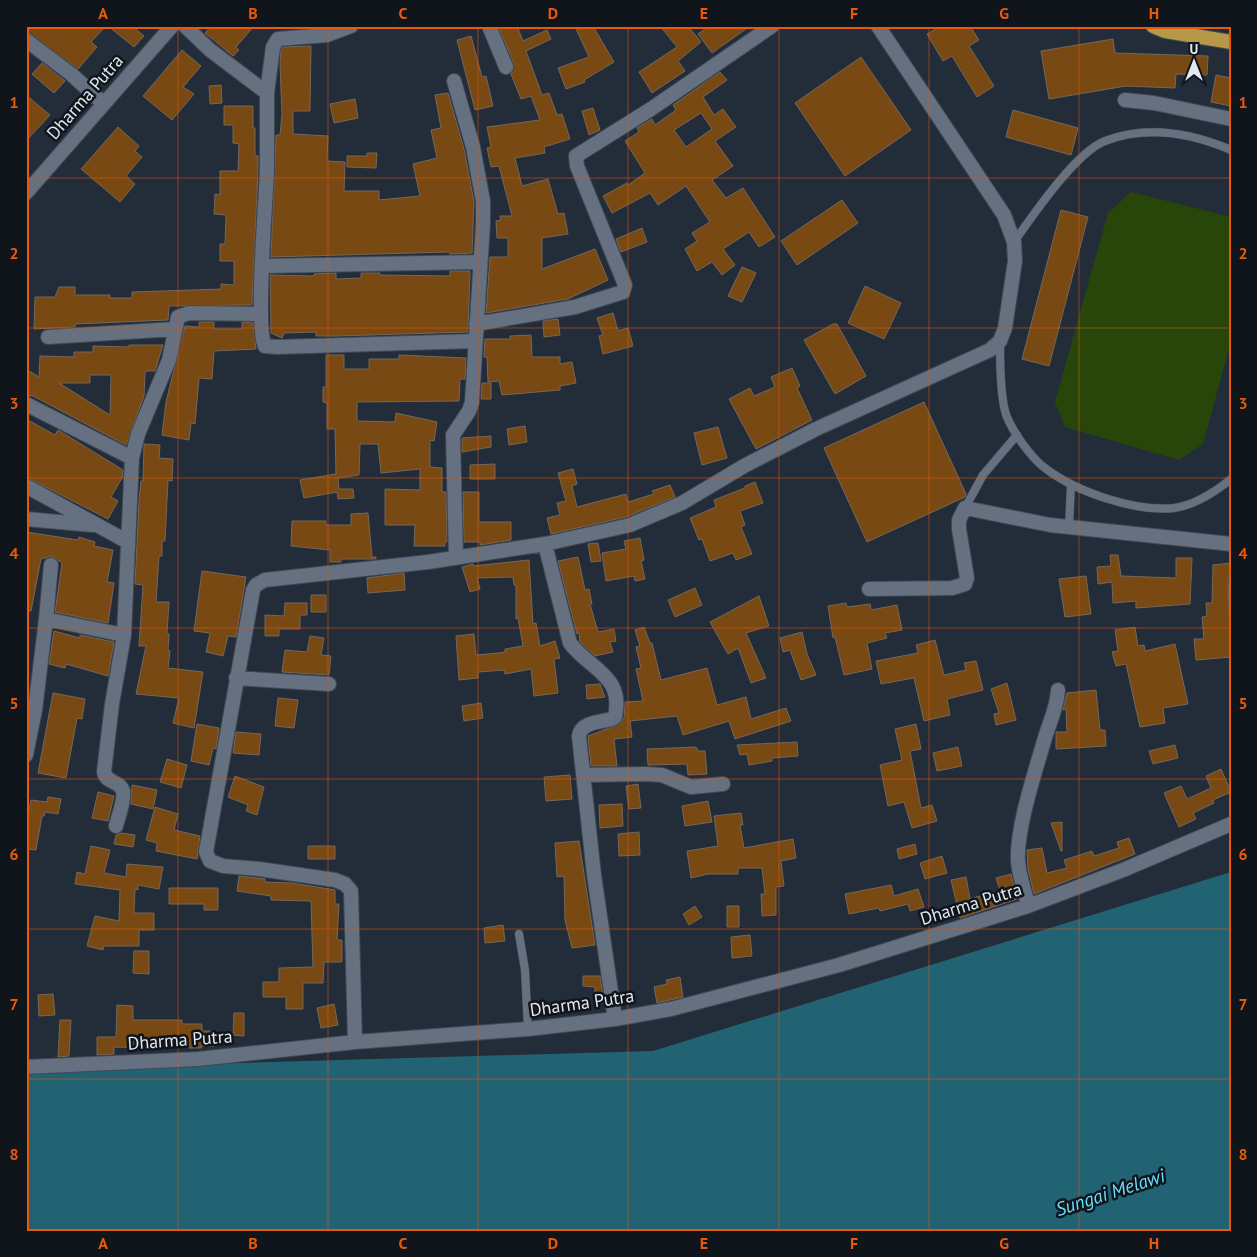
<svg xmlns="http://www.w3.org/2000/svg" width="1257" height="1257" viewBox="0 0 1257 1257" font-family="'PT Sans',sans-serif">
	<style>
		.green { fill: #28460a }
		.water { fill: #226373 }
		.building { fill: #784912; stroke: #766759; fill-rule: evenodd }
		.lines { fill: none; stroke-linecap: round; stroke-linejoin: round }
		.service-casing { stroke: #3f4853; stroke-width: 9 }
		.minor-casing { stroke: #3f4853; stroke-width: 16 }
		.trunk-casing { stroke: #3f4853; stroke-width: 16 }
		.service { stroke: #657080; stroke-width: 8 }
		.minor { stroke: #657080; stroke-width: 14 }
		.trunk { stroke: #b69846; stroke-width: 14 }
		.grid { fill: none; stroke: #e8590c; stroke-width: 1; stroke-opacity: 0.55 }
		.labels { text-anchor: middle; stroke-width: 5; stroke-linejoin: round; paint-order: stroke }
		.street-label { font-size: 18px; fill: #e1e8f1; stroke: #10151b }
		.water-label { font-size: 19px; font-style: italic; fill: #66dffe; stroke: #10151b }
		.neatline { fill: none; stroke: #e8590c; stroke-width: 2 }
		.grid-label { font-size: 16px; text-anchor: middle; font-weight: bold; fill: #e8590c }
	</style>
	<rect width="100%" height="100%" fill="#232d3a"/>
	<path class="green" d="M1131 192 1231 217V341L1203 444 1179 460 1065 427 1055 402 1108 213Z"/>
	<path class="water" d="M1231 872V1231H26V1069L653 1051Z"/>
	<path class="building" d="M26 26H106L91 42 97 47 78 69 26 31Z
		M108 26H132L144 36 134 47Z
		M211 26H254L236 47 239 50 233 56 205 33Z
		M503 26H517L523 41 547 30 551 39 526 51 542 95 549 93 557 115 562 114 570 139 544 147 545 153 515 158 522 186 548 179 558 214 564 213 568 234 542 238V269L595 249 608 280 568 299 486 313 490 257H508V238H497L496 221 501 220 500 216H512L499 166 491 167 487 148 491 147 487 127 540 120 531 96 521 99 511 74 514 64 499 28Z
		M582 26H593L614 62 584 80 585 82 566 89 558 68 589 57 576 29Z
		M660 26H688L701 42 678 61 685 71 652 93 639 72 677 47Z
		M709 26H750L712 53 698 34Z
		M941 26H970L979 40 969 46 994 86 977 97 952 56 943 61 927 34Z
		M471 36 482 77 486 76 493 106 475 110 457 40Z
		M1113 39 1115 53 1208 56 1207 75 1176 74 1175 88 1126 86 1049 99 1041 51Z
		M311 46 310 111H293V134L328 136 327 161 345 162 344 191H379V200L420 196 413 164 437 158 431 130 441 128 435 95 448 93 464 149 474 202 472 253 450 254 449 252 271 257 276 135H280L282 114 280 64 281 50 283 47Z
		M182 50 201 66 183 87 194 94 172 120 143 96Z
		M861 57 911 130 845 176 795 103Z
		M42 63 65 81 54 93 32 74Z
		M720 72 727 80 703 97 714 115 723 109 736 127 715 141 733 166 712 180 726 198 743 188 775 237 759 247 749 232 723 249 735 265 722 275 712 262 697 271 685 249 697 241 692 233 710 222 686 186 658 205 650 193 612 213 603 196 627 183 628 185 645 173 625 141 639 132 637 128 652 119 655 125 676 110 673 105ZM701 113 712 129 686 147 674 130Z
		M1216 75 1231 78V106L1211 102Z
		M221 85 222 103 210 104 209 86Z
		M26 95 50 115 26 141Z
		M355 99 358 118 334 123 330 104Z
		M224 106H253V128H255V155L258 156V170L252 305 169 306 168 320 75 324V327L34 329 35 297H55L59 287H75V295H110V298H132V292L221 289V284L234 285V261H220V244H225L226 215 214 214 215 194 220 195V171H238L239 144 233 143V125H224Z
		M593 108 600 130 589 135 582 111Z
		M1013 110 1078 128 1071 155 1006 137Z
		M118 127 139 146 135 151 142 157 126 176 135 184 120 202 81 169Z
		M367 153H377L376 168 347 167V156H367Z
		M842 200 858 223 797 265 781 241Z
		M1061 210 1088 217 1049 366 1022 359Z
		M642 228 647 242 621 252 616 239Z
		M742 267 756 273 742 302 728 296Z
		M450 271H470L468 332 337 336H316V332L284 333 282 338 271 333 270 275 314 276V274L336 273V279L361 278V273H380V275L450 276Z
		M865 286 901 303 884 339 848 323Z
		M613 313 618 331 628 328 633 346 603 354 599 336 603 335 597 318Z
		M558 319 560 335 544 337 543 321Z
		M199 322H214V329H242V322L253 323 256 349 214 351 212 379 199 378 195 424 191 423 189 440 162 435 166 402 185 326 199 327Z
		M833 324H837L866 376 835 394 804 340Z
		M531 335 532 357H560V364L572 362 576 383 560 386V390L502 395 499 381 488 382 487 357H484L485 339H510V336Z
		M129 345H163L155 371H146L145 373 144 396 126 445 33 396 26 395V369L39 377 40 356 74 357V352H93V346L129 347ZM90 375H111L110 415 59 383H90Z
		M326 355H344V369H369V359H399V355L466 358 465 379H460L459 401 357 402V421L395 422 396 413 437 422 434 441 430 440V467L442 468V492H446L447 542H445V546H414L415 525H385V489L420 490V469L381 473 378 444H360L359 475 338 478 339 489H353L354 498 338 499 337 492 304 498 300 480 336 474 335 429H327V403L323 402V387H326Z
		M792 368 800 386 797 388 812 420 756 449 729 399 750 388 754 396 775 387 771 377Z
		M482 383H491V399H481Z
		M924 402 966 494 965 497 867 542 824 448Z
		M26 419 55 435 58 430 123 470 122 478 111 497 118 501 108 519 26 477Z
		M525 426 527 442 509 445 507 429Z
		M718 427 727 458 702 465 694 433Z
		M491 436V447L462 452V438Z
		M144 444 160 445 159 458 173 459 172 481 168 480 165 541H162V556H159L156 602H169L167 633 169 634 168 650 170 651 168 668 203 672 194 728 173 723 179 698 136 694 146 646H139L143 585 135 584 139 501 141 481H143Z
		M495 464V479H470V465Z
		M573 469 577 484 572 486 577 507 626 494 628 502 654 494 652 491 670 485 675 497 626 517 551 534 547 518 560 515 557 503 566 501 558 473Z
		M755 482 763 503 740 511 745 525 741 527 752 554 736 560 733 553 710 561 702 539 699 540 690 518 716 507 714 500 745 488V486Z
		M463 492H479V522H511V540L480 545V542H464Z
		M368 513 372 557H376V559H341V562H330V550L291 546 292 521H326V525H351V514Z
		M26 532 78 540 79 537 95 542 94 546 113 550 107 582 114 583 108 623 55 612 62 563 52 556 41 559 31 611H26Z
		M640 538 644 560 641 561 645 579 635 581 634 576 606 581 602 553 626 549 624 541Z
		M598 543 601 561 591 562 588 544Z
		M1110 555H1118L1121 576 1176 578V558H1192L1190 604 1136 608V601L1113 603 1112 582 1098 584 1097 567 1111 566Z
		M578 557 585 590 589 589 592 604H590L598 632 614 629 616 641 610 642 613 652 595 656 580 642 579 633 577 634 558 561Z
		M529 560 533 624 536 623 540 646 555 641 560 658 554 659 558 693 534 696 531 669 505 674 504 670 478 672V678L459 680 456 636 474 634 476 655 499 653 505 652V649L523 646 518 618 516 619V585H514L513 577 477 578 480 589 470 592 462 567 473 564V566Z
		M1231 563V580H1228L1231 657 1196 660 1194 639H1204L1202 617 1207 616 1206 603H1212L1213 565Z
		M202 571 246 577 236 637 228 636 223 656 206 652 210 633 194 631Z
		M404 573 405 590 368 593 367 578Z
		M1086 576 1091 614 1065 617 1059 579Z
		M695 588 702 605 675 617 668 600Z
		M311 595H326V612H311Z
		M759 596 769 626 746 633 766 678 751 683 738 648 728 654 710 622Z
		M285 603H307V615H300V629H279V636H265V615L284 616Z
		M846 603 847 607 870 604 871 610 897 605 902 630 885 633 887 638 867 643 872 669 844 675 835 637 833 638 828 606Z
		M644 627 650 643H652L661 680 707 668 717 705 746 697 751 719 786 708 791 721 735 739 729 721 683 735 677 716 630 721 632 737 614 739 617 766H591L588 736 620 724 624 718 625 702 643 701 636 669 641 668 636 647 640 646 635 630Z
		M1135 627 1138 646 1144 645 1145 651 1175 644 1188 704 1163 708 1165 723 1140 727 1126 664 1116 666 1112 652 1118 651 1115 630Z
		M54 631 80 638V635L114 642 108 676 66 664 65 668 49 664Z
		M802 632 807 654 816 675 801 680 790 650 783 652 780 638Z
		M310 636 324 638 321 655 331 656 329 675 282 672 285 650 307 652Z
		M935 640 944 675 966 670 964 663 976 661 983 690 947 699 950 715 924 721 914 678 881 684 876 661 918 653 916 645Z
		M1007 683 1016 720 996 725 994 714 999 713 991 689Z
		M600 684 605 697 587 699 586 685Z
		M1096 690 1100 730H1105L1106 746 1056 749V732H1067L1066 709 1063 710 1067 693Z
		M53 693 85 699 82 719 77 718 66 778 38 773Z
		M278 698 298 700 294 728 275 726Z
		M481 703 483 718 464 721 462 706Z
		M197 724 219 728 216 749 213 748 209 765 191 761Z
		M916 724 921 749 910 751 921 808 932 805 937 821 912 828 904 802 888 806 880 765 902 760 895 729Z
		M236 732 261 734 259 755 233 753Z
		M797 742 798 756 772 758V761L749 765 747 754 740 755 737 745Z
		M1175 745 1178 758 1153 764 1149 751Z
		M696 747 698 751H705L707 774 688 775 687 764 648 765 647 749Z
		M958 747 962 766 937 771 933 753Z
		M167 759 187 765 181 788 160 782Z
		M1221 769 1231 792 1213 800 1214 803 1193 813 1196 819 1179 827 1164 793 1181 786 1187 799 1211 788 1206 776Z
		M570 775 572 799 546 801 544 777Z
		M235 776 264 787 257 815 246 811 248 805 228 797Z
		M638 784 641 808 629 809 626 786Z
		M132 785 157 790 153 809 131 804Z
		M98 792 114 796 108 821 92 818Z
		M48 797 61 799 58 814 45 812 44 816H42L36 850 26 849V825L31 800 47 802Z
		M708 801 712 822 685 826 682 806Z
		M622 804 623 826 600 828 599 805Z
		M155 807 178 814 174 830 200 836 197 859 156 851 157 843 146 840Z
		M741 813 743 825H740L744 848 793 839 796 858 781 861 784 886 776 887V915L762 916 761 894H765L762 868H738V874H708L691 878 687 851 718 846 714 816Z
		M1062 822V851H1061L1051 823Z
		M639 832 640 855 619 856 618 834Z
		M122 833 135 835 133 847 114 844 116 835Z
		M1129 838 1135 854 1034 894 1028 869 1027 850 1042 848 1047 873 1067 868 1064 860 1092 851 1094 856 1119 848 1117 842Z
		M579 841 595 945 572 948 565 920 564 876 557 877 555 843Z
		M915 844 917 854 899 859 897 849Z
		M91 846 110 850 104 873 126 877 127 864 163 867 159 889 138 885V890L135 889 134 913H154V930H139V946H104L103 950 87 946 95 916 119 921 120 890 75 884 77 872 85 874Z
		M308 846H335V859H308Z
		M942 856 947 873 925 879 920 863Z
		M1011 874 1017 899 960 918 951 880 966 877 970 899 1000 890 996 878Z
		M239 876 265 879V882L292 883 335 890V904H339L337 940H342V962H324L323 983H303V1009H286V997H263V982H279V968L313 967 311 901 271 900V896L237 891Z
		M891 885 894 896 918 889 924 907 910 911 908 904 880 911 879 908 849 914 845 894Z
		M169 888H218V910H204V904H169Z
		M695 906 702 917 689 925 683 914Z
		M727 906H739V927H727Z
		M503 925 505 941 485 943 484 928Z
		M750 935 752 956 732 958 731 937Z
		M134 951H149V974L133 973Z
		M583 976H600L604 1003H595V987L583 986Z
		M680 977 683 997 657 1003 654 987 667 984 666 980Z
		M53 994 55 1015 39 1016 38 995Z
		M334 1004 338 1025 321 1028 317 1008Z
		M117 1005 133 1006V1020H182V1024H202V1031H214V1046H201V1048H189V1044H160V1048L114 1047V1054L97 1055V1037H116Z
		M234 1013H244V1036L233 1035Z
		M60 1020H71L69 1056 58 1057Z"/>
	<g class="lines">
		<g class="service-casing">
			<path id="service" d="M1014 242C1033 215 1076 152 1105 141 1147 125 1191 133 1231 150
				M1000 341C1000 359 1000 401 1007 417 1013 432 1032 459 1045 468 1076 492 1135 512 1174 508 1195 505 1215 492 1231 479
				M965 508 983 475 1017 435
				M1069 527 1071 484
				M519 934 525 970 528 1029"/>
		</g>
		<g class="minor-casing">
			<path id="minor" d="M185 26 210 50 267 93C267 118 267 144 267 170 266 199 255 328 265 346L277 347 475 341
				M489 26 506 67
				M26 40 71 74 104 104
				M454 81 473 147 483 201V223L472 402 469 411 453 435 456 557
				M267 93 273 47 278 39 327 35 351 26
				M1125 100 1154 103 1231 119
				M26 193 172 26
				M264 266 480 262
				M476 324 575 307 623 292 625 285 577 166 576 156 651 109 772 26
				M48 337 175 329
				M26 404 132 458 124 635 46 619 35 710 26 755
				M132 458 138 434 169 360 178 317 189 313 261 314
				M26 486 128 542
				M26 519 93 525
				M545 544 570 643C590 670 624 675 615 717L612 719C600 722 581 722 579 736L594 875 615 1019
				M869 589 952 588 965 584 967 578 959 529V520L965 508 1050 525 1231 544
				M46 619 51 565
				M236 678 329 684
				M583 775 645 774 662 775 691 787 723 784
				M116 826C118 817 125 800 123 791 120 781 106 783 104 772L112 704 124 635
				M1028 906C1025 891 1019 876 1018 861 1016 830 1035 772 1044 741 1049 723 1057 709 1058 690
				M355 1042 351 891 345 884 335 880 259 869 223 866 210 861 206 852 253 590 256 585 265 580 428 562 545 544 630 525 682 503 744 466 816 429 990 350 1000 341 1005 328 1015 261 1014 242 1004 215 878 26
				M26 1067 198 1059 355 1042 528 1029 615 1019 671 1009 839 965 1028 906 1123 870 1231 824"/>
		</g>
		<g class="trunk-casing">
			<path id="trunk" d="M1153 26 1165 31 1231 42"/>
		</g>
		<use href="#service" class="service"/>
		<use href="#minor" class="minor"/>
		<use href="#trunk" class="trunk"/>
	</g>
	<path class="grid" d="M178 26V1231M328 26V1231M478 26V1231M628 26V1231M779 26V1231M929 26V1231M1079 26V1231M26 178H1231M26 328H1231M26 478H1231M26 628H1231M26 779H1231M26 929H1231M26 1079H1231"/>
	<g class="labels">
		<g class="street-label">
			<text transform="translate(85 97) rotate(-49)" y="6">Dharma Putra</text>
			<text transform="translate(971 904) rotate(-17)" y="6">Dharma Putra</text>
			<text transform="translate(582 1003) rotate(-8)" y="6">Dharma Putra</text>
			<text transform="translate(180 1040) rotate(-4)" y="6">Dharma Putra</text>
		</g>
		<g class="water-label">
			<text transform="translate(1110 1192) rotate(-18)" y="7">Sungai Melawi</text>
		</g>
	</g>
	<rect width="1257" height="1257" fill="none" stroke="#10151b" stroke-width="55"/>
	<g transform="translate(1194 62)" stroke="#10151b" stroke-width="4" paint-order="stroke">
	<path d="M0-4L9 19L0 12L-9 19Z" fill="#e1e8f1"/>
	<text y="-8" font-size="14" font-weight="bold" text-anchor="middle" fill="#e1e8f1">U</text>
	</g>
	<rect x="28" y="28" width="1202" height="1202" class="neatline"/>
	<g class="grid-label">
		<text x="103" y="19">A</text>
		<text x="253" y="19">B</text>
		<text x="403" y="19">C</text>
		<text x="553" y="19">D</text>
		<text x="704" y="19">E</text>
		<text x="854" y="19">F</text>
		<text x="1004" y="19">G</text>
		<text x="1154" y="19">H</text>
		<text x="14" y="108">1</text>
		<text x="1243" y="108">1</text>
		<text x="14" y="259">2</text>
		<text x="1243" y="259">2</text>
		<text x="14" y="409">3</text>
		<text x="1243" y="409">3</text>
		<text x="14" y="559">4</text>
		<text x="1243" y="559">4</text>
		<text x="14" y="709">5</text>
		<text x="1243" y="709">5</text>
		<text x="14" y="860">6</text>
		<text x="1243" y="860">6</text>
		<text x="14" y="1010">7</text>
		<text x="1243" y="1010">7</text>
		<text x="14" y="1160">8</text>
		<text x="1243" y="1160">8</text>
		<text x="103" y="1249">A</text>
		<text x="253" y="1249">B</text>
		<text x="403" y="1249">C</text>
		<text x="553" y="1249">D</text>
		<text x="704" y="1249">E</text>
		<text x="854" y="1249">F</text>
		<text x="1004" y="1249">G</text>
		<text x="1154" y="1249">H</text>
	</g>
</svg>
